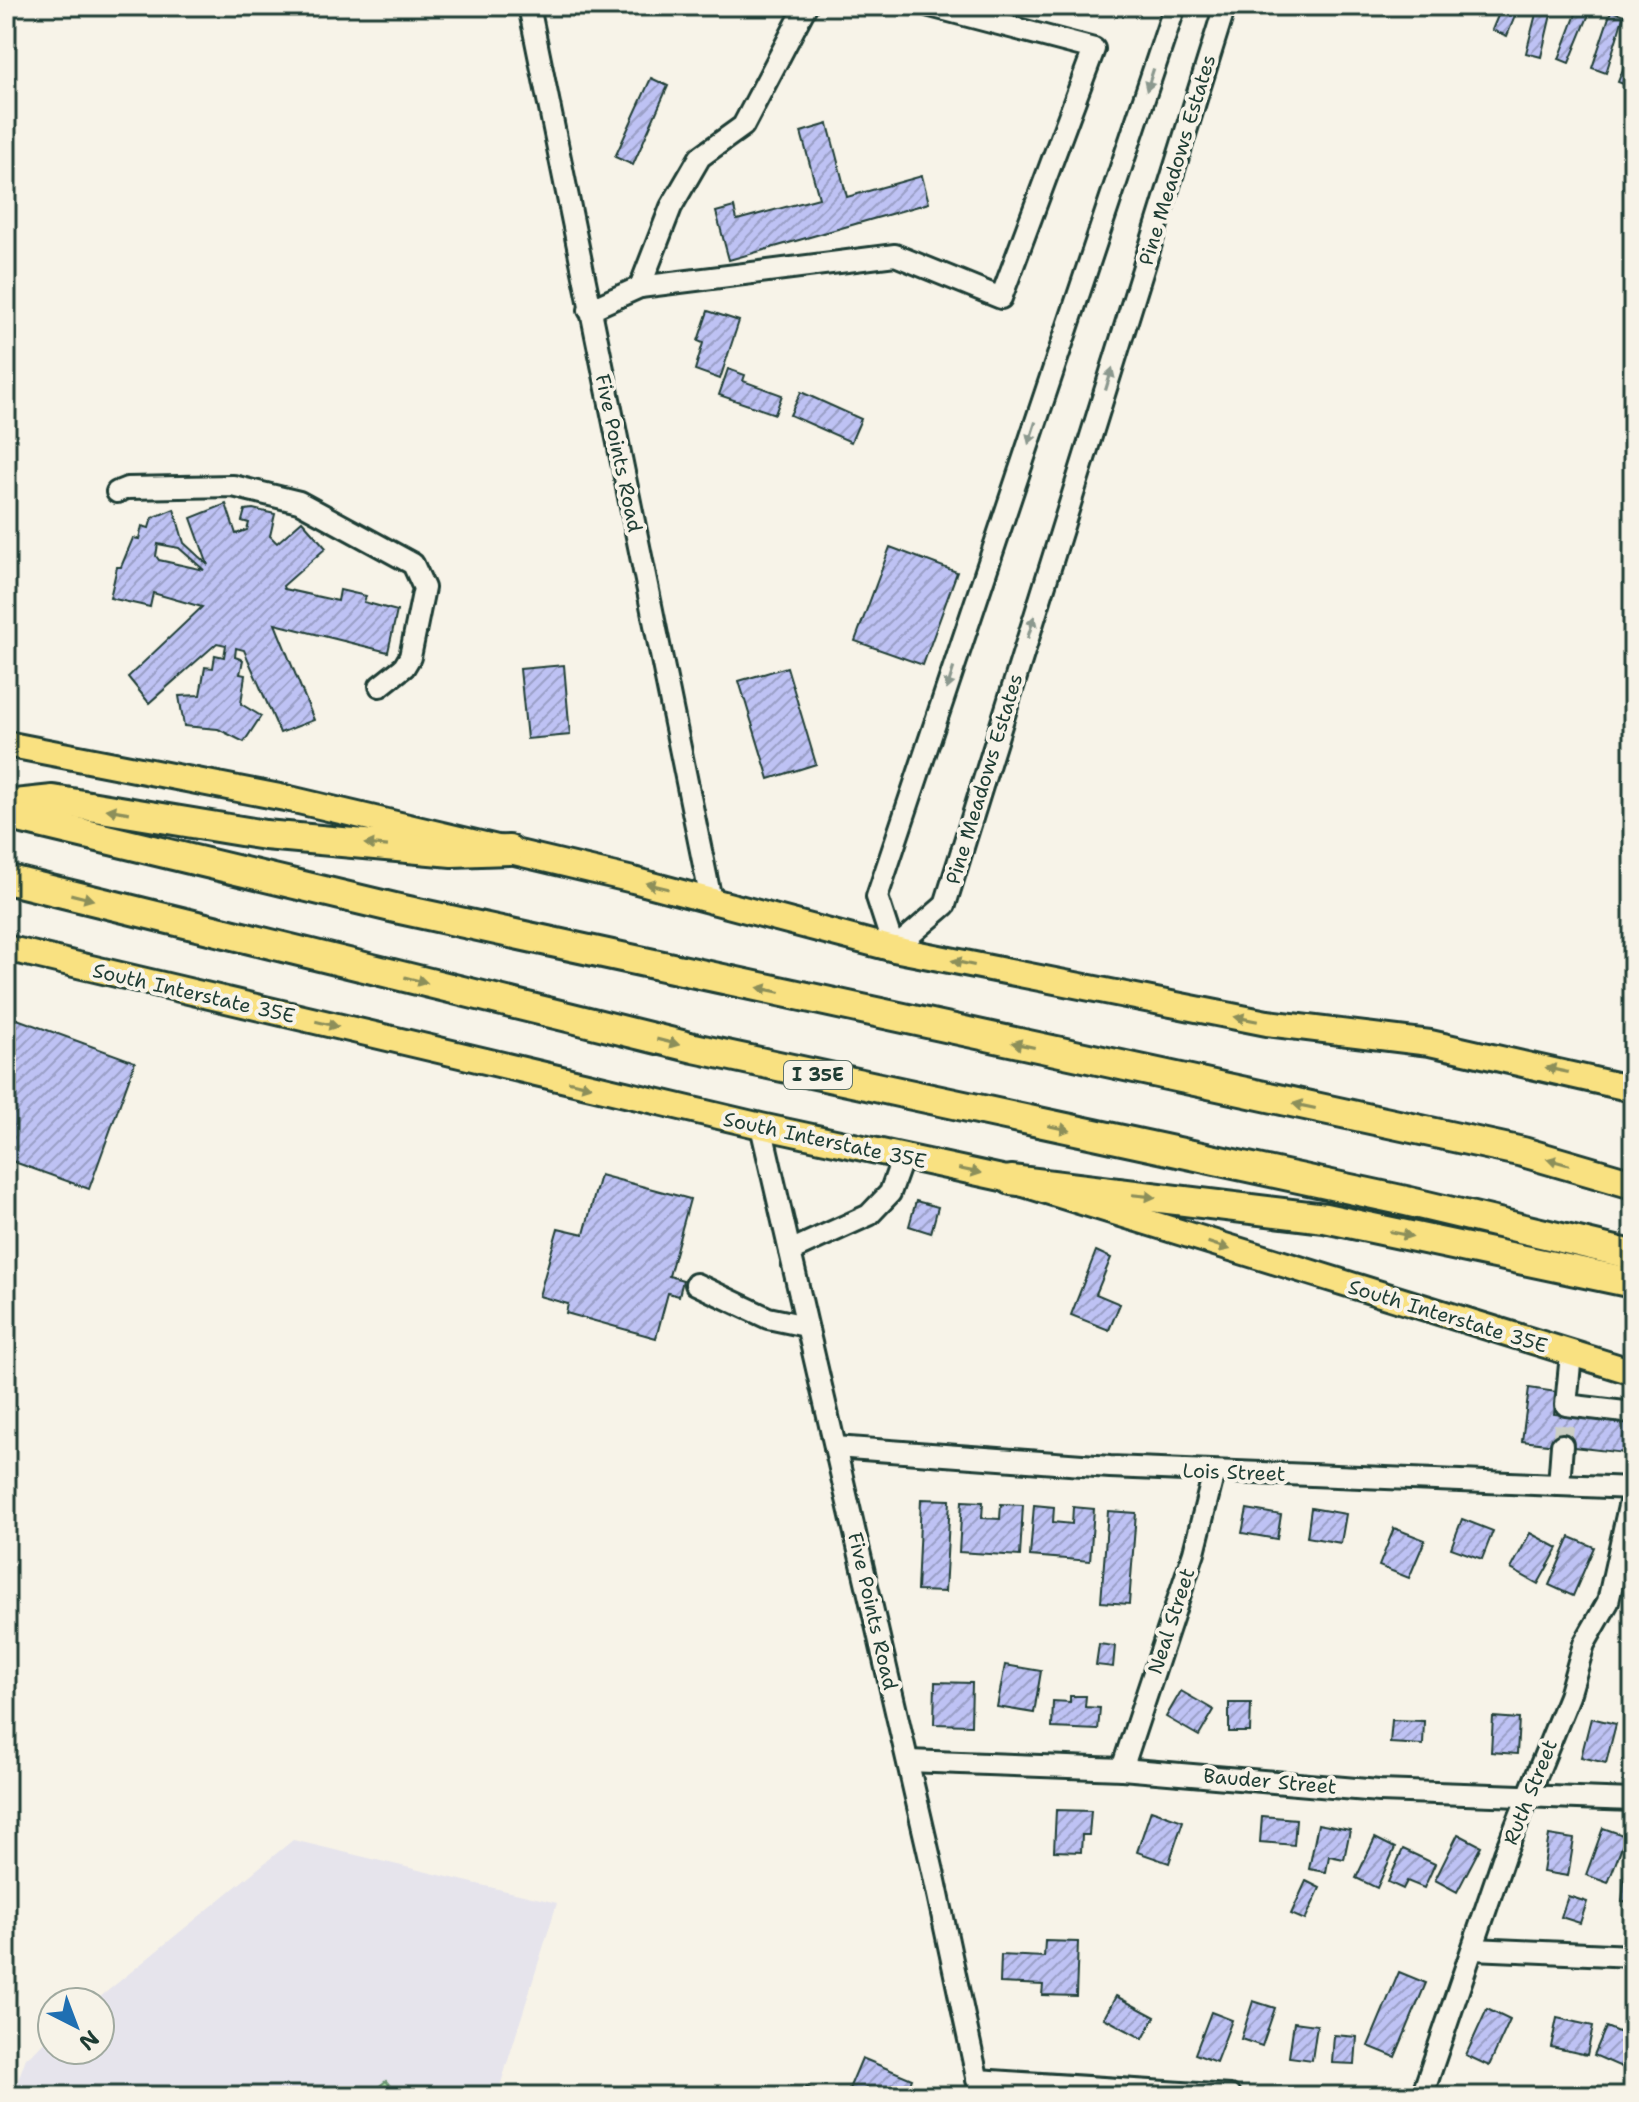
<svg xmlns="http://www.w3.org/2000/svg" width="1639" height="2102" viewBox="0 0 1639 2102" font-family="'Shantell Sans',sans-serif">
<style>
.built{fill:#e6e4ec}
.park{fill:url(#park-tufts);stroke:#6a9471;stroke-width:2}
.building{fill:url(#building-hatch);stroke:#1f3d34;stroke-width:2;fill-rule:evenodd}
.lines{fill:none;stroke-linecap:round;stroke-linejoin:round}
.minor-tunnel{stroke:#cccfc4;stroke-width:20;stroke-dasharray:20 10;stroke-linecap:butt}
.minor-casing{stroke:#1f3d34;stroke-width:26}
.major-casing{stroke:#1f3d34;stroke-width:30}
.highway-casing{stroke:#1f3d34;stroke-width:34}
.minor{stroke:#f7f3e8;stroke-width:20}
.major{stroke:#f9e181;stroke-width:24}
.highway{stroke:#f9e181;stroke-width:28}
.oneway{fill:#8b988e}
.oneway2{fill:#8c8f5a}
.labels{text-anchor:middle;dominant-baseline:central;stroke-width:8;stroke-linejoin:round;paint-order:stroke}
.shield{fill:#f7f3e8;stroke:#60746a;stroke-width:2}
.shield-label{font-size:18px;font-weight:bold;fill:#1f3d34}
.street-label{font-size:20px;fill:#1f3d34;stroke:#f7f3e8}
</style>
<defs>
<pattern id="park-tufts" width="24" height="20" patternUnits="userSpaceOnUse" patternTransform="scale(2)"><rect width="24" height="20" fill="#b4ebae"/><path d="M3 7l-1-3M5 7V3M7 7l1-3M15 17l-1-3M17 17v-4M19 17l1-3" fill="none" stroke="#9aca96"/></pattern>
<pattern id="building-hatch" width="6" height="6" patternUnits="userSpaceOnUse" patternTransform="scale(2)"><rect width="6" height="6" fill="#bec2f4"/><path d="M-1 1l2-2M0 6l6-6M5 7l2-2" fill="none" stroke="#9a9fc6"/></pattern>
</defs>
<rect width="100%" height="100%" fill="#f7f3e8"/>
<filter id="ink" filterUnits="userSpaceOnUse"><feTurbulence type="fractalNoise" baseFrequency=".0125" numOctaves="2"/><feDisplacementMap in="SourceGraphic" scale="16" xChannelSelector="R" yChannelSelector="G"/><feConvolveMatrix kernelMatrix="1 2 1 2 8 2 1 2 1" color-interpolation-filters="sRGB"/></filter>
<g filter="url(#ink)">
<path class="built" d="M293 1840 557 1903 497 2096H12L26 2058 52 2036V2050H100V2002H94Z"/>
<path class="park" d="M386 2081 399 2096H367Z"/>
<g class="building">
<path d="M1502 6H1519L1507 36 1492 30Z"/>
<path d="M1538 6H1553L1541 57 1526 53Z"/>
<path d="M1579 6 1592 7 1569 63 1559 59Z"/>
<path d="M1611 11 1624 15 1606 73 1592 68Z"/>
<path d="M1633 44V82L1631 87 1618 82Z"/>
<path d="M651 78 668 86 633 165 615 157Z"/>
<path d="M828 124 847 197 922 176 929 203 729 260 716 212 734 207 737 220 819 198 801 132Z"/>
<path d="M708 311 739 321 720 379 695 370 703 343 698 341Z"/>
<path d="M728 369 745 375 743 381 782 395 775 414 719 395Z"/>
<path d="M801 392 861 419 851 442 790 415Z"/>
<path d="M226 504 236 534 247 530 249 523 242 521 245 510 253 509 275 514 270 536 277 543 302 521 326 548 283 586 284 589 338 601 340 590 366 596 364 602 397 611 388 652 275 624 314 720 280 733 244 650 236 648 235 657 243 660 240 674 245 675 241 704 261 716 244 742 218 729 184 726 179 696 200 695 205 667 213 668 215 655 224 657 226 645 217 643 149 703 128 677 202 607 153 593 150 607 110 598 117 567H121L133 538 139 539 142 526 149 528 152 518 174 509 184 543 208 565 191 518ZM158 544 179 548 204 570 159 560 156 556Z"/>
<path d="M890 547 957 572 923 665 855 641Z"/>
<path d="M564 665 570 735 527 739 520 669Z"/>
<path d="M787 667 816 764 769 779 739 681Z"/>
<path d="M6 1015 135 1062 89 1189 6 1159Z"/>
<path d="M600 1175 690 1199 669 1276 683 1280 679 1296 668 1293 656 1338 566 1313 568 1304 539 1296 558 1228 584 1234Z"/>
<path d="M916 1201 938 1207 931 1233 909 1226Z"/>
<path d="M1096 1251 1111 1258 1096 1294 1120 1304 1109 1330 1071 1315Z"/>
<path d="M1529 1388 1557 1392 1554 1414 1633 1424V1454L1522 1441Z"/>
<path d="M921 1499 950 1500 945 1592 917 1591Z"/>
<path d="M962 1501 983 1502 982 1518 1000 1519 1001 1504 1023 1505 1020 1556 959 1552Z"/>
<path d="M1034 1505 1054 1507 1053 1522 1072 1524 1073 1507 1094 1509 1090 1561 1030 1556Z"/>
<path d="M1311 1508 1346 1514 1341 1543 1307 1537Z"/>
<path d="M1247 1509 1281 1515 1277 1539 1242 1533Z"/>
<path d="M1108 1511 1136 1513 1129 1604 1101 1602Z"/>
<path d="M1462 1519 1493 1531 1482 1559 1451 1548Z"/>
<path d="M1394 1528 1425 1540 1409 1578 1379 1566Z"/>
<path d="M1530 1533 1558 1548 1538 1584 1511 1569Z"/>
<path d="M1570 1537 1594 1547 1573 1596 1549 1585Z"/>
<path d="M1099 1644 1115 1646 1113 1667 1096 1665Z"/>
<path d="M1005 1665 1041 1671 1034 1713 997 1707Z"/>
<path d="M935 1682 972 1683 971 1725 934 1724Z"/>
<path d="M1181 1691 1214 1710 1199 1736 1166 1717Z"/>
<path d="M1070 1696H1086L1085 1707 1100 1708 1098 1730 1052 1728 1053 1701 1070 1702Z"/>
<path d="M1229 1703H1251L1250 1732H1229Z"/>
<path d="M1493 1717 1519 1719 1517 1754 1491 1752Z"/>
<path d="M1591 1718 1616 1724 1606 1763 1581 1757Z"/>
<path d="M1632 1718H1633V1768L1629 1767Z"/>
<path d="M1392 1720 1424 1721 1423 1745 1390 1743Z"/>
<path d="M1056 1810 1091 1811 1089 1835H1082L1081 1852 1054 1851Z"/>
<path d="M1151 1810 1183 1821 1169 1863 1137 1852Z"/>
<path d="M1262 1816 1296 1819 1294 1845 1260 1842Z"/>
<path d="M1318 1824 1350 1830 1344 1859 1329 1856 1326 1872 1309 1869Z"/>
<path d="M1603 1828 1626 1836 1608 1883 1586 1875Z"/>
<path d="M1458 1834 1481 1846 1457 1892 1435 1880Z"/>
<path d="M1549 1835 1574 1839 1568 1876 1543 1872Z"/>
<path d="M1375 1838 1395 1848 1377 1888 1356 1878Z"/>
<path d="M1403 1849 1435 1864 1424 1888 1407 1881 1403 1889 1388 1882Z"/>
<path d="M1626 1862 1633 1863V1903L1622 1902Z"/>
<path d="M1306 1881 1320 1888 1305 1920 1291 1914Z"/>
<path d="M1568 1896 1587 1902 1580 1923 1561 1917Z"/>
<path d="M1045 1941 1078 1942 1076 1996 1042 1995 1043 1985 1000 1983 1001 1955 1044 1957Z"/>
<path d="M1399 1972 1426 1983 1395 2057 1368 2046Z"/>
<path d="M1116 1996 1155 2017 1143 2039 1104 2018Z"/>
<path d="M1253 2001 1275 2008 1262 2046 1241 2039Z"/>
<path d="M1487 2009 1510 2020 1489 2066 1466 2055Z"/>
<path d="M1211 2012 1232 2020 1216 2062 1195 2054Z"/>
<path d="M1557 2018 1593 2026 1587 2055 1551 2047Z"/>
<path d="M1294 2022 1317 2025 1312 2060 1289 2057Z"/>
<path d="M1606 2027 1633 2038V2072L1594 2055Z"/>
<path d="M1334 2035 1357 2037 1355 2064 1332 2063Z"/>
<path d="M862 2058 912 2079 905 2096H887L866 2087 863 2096H846Z"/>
<path d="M806 2087 829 2096H802Z"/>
</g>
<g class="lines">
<path class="minor-tunnel" d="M1562 1445 1565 1416"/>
<g class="minor-casing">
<g id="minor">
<path d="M529 6 711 900"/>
<path d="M1175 6 877 897 894 949 945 905 1225 6"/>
<path d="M640 287 671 207 700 157 743 126 806 6"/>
<path d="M589 310 640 287 895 255 1001 298 1094 49 930 6"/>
<path d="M117 492 127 488 233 486 299 502 413 564 424 588 410 657 404 667 380 686"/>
<path d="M761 1126 934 1876 981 2096"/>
<path d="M790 1251 869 1215 890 1193 903 1157"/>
<path d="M696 1284 768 1318 806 1326"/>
<path d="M1571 1354 1566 1405 1633 1413"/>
<path d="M835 1447 1110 1467 1633 1488"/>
<path d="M1559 1485 1562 1445"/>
<path d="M908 1761 1122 1769 1379 1791 1633 1800"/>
<path d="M1122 1769 1194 1552 1214 1472"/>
<path d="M1473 1949 1633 1956"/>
<path d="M977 2080 1230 2096"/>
<path d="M1422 2096 1505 1853 1569 1696 1584 1644 1608 1602 1633 1488"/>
</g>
</g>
<g class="major-casing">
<g id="major">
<path d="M6 744 290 799 633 880 894 949 1267 1023 1430 1043 1633 1089"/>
<path d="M6 948 761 1126 1011 1180 1633 1372"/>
</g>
</g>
<g class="highway-casing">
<g id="highway">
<path d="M6 805 53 800 265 835 452 852 509 850"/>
<path d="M6 815 395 908 1523 1152 1633 1184"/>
<path d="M6 879 694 1048 1406 1201 1633 1255"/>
<path d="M1011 1180 1325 1218 1633 1283"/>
</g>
</g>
<use href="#minor" class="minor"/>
<use href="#major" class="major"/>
<use href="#highway" class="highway"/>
</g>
<defs><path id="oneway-solid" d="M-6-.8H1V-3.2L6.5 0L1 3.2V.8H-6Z" transform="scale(2)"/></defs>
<g class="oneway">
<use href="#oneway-solid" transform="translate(1150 80) rotate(108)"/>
<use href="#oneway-solid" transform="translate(1109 379) rotate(-73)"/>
<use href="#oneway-solid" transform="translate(1032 433) rotate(108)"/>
<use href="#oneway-solid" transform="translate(1031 627) rotate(-73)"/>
<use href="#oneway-solid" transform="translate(950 679) rotate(108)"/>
</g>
<g class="oneway2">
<use href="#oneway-solid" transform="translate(118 811) rotate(-171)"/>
<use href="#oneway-solid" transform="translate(376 845) rotate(-175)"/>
<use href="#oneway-solid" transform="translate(657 886) rotate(-166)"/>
<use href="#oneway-solid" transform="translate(82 897) rotate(14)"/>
<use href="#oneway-solid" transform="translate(963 963) rotate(-168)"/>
<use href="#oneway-solid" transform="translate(416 980) rotate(14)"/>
<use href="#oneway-solid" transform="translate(769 990) rotate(-168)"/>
<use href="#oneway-solid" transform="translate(1246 1019) rotate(-169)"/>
<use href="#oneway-solid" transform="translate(327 1024) rotate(13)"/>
<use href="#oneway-solid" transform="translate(668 1042) rotate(14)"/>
<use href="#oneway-solid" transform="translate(1023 1045) rotate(-168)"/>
<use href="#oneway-solid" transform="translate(1557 1070) rotate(-168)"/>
<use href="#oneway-solid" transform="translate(580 1084) rotate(13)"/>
<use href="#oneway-solid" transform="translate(1304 1106) rotate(-168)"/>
<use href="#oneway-solid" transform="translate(1059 1128) rotate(12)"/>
<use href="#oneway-solid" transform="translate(1558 1162) rotate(-164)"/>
<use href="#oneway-solid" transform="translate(970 1171) rotate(12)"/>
<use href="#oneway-solid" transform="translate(1144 1196) rotate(6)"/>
<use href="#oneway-solid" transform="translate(1401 1234) rotate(12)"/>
<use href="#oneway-solid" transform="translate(1219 1246) rotate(18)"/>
</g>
</g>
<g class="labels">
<rect class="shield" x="784" y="1061" width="68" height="28" rx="6"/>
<g class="shield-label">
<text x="818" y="1075">I 35E</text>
</g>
<g class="street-label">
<text transform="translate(1177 160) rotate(-73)">Pine Meadows Estates</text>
<text transform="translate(619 453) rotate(78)">Five Points Road</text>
<text transform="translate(984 779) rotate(-73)">Pine Meadows Estates</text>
<text transform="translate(194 993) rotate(13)">South Interstate 35E</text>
<text transform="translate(825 1140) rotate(12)">South Interstate 35E</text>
<text transform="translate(1448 1316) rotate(17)">South Interstate 35E</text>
<text transform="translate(1234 1472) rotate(2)">Lois Street</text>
<text transform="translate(873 1611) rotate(77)">Five Points Road</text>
<text transform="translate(1171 1621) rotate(-72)">Neal Street</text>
<text transform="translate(1270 1781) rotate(5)">Bauder Street</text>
<text transform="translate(1530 1792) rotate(-68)">Ruth Street</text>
</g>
</g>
<rect width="1639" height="2102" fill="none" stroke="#f7f3e8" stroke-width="32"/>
<rect x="16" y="16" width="1607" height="2070" fill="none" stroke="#1f3d34" stroke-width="3" filter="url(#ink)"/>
<g transform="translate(76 2026) rotate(138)"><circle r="38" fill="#f7f3e8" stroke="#a1aaa0" stroke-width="2"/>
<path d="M0-6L14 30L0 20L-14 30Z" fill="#1f6fb2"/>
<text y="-12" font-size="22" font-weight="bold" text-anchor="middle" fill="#1f3d34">N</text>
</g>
</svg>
